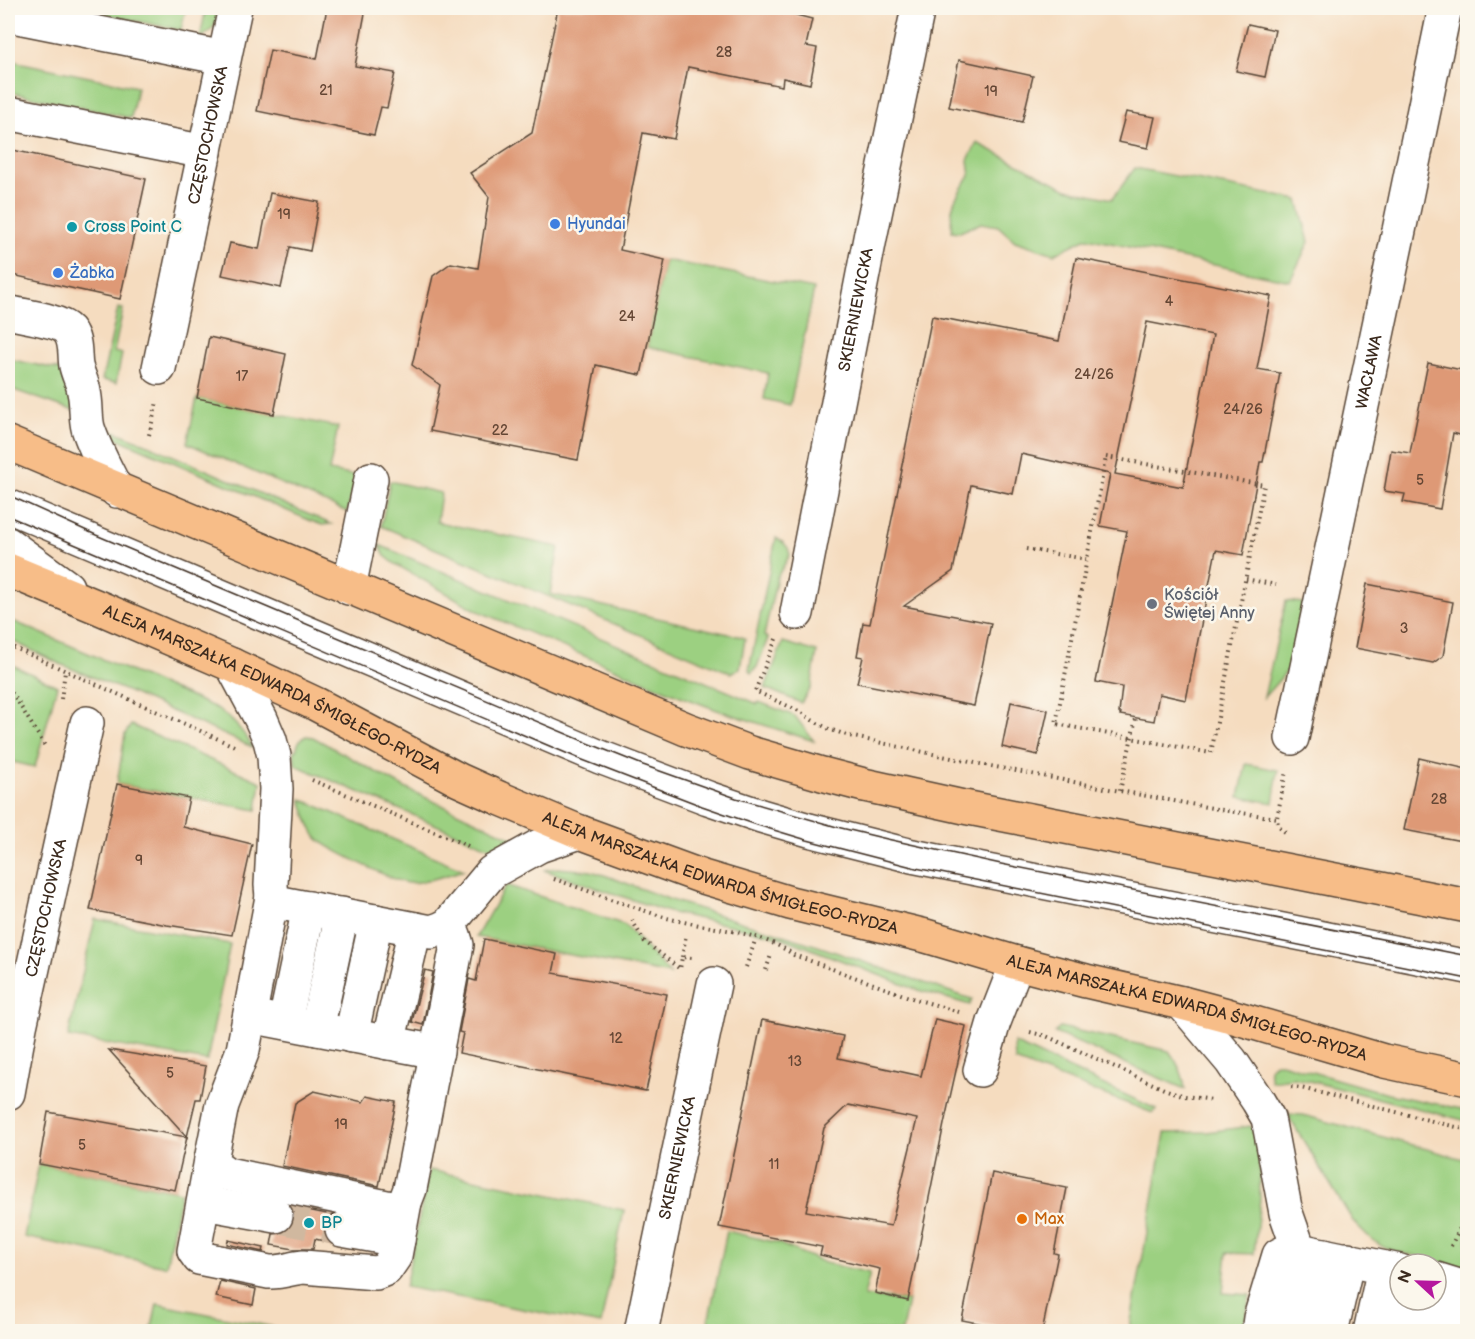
<svg xmlns="http://www.w3.org/2000/svg" width="1475" height="1339" viewBox="0 0 1475 1339" font-family="'Balsamiq Sans',sans-serif">
<style>
.green{fill:#9cd081;stroke:#6c7d50;stroke-width:1.5}
.building{fill:#de9976;fill-rule:evenodd}
.lines{fill:none;stroke-linecap:round;stroke-linejoin:round}
.minor-tunnel{stroke:#d0b89f;stroke-width:33;stroke-dasharray:33 16;stroke-linecap:butt}
.minor-casing{stroke:#574536;stroke-width:36}
.major-casing{stroke:#574536;stroke-width:36}
.path{stroke:#574536;stroke-width:4;stroke-dasharray:1.5 4.5;stroke-linecap:butt}
.minor{stroke:#fff;stroke-width:33}
.major{stroke:#f7bd88;stroke-width:33}
.tram{stroke:#3b2a1e;stroke-width:1.5}
.shop-dot{fill:#3f7fe0;stroke:#fbf7ec;stroke-width:2}
.culture-dot{fill:#0f9aa8;stroke:#fbf7ec;stroke-width:2}
.worship-dot{fill:#6b7280;stroke:#fbf7ec;stroke-width:2}
.food-dot{fill:#e8710a;stroke:#fbf7ec;stroke-width:2}
.labels{text-anchor:middle;dominant-baseline:central;stroke-width:5;stroke-linejoin:round;paint-order:stroke}
.number-label{font-size:14px;fill:#644634}
.street-label{font-size:16px;fill:#3b2a1e;stroke:#fbf7ec}
.shop-label{font-size:16px;fill:#366cbe;stroke:#fbf7ec;text-anchor:start}
.culture-label{font-size:16px;fill:#0d838f;stroke:#fbf7ec;text-anchor:start}
.worship-label{font-size:16px;fill:#5b616d;stroke:#fbf7ec;text-anchor:start}
.food-label{font-size:16px;fill:#c56008;stroke:#fbf7ec;text-anchor:start}
</style>
<rect width="100%" height="100%" fill="#fbf7ec"/>
<filter id="ink" filterUnits="userSpaceOnUse"><feTurbulence type="fractalNoise" baseFrequency=".0167" numOctaves="2"/><feDisplacementMap in="SourceGraphic" scale="12" xChannelSelector="R" yChannelSelector="G"/><feConvolveMatrix kernelMatrix="1 2 1 2 8 2 1 2 1" color-interpolation-filters="sRGB"/></filter>
<filter id="wash" filterUnits="userSpaceOnUse"><feTurbulence type="fractalNoise" baseFrequency=".008" numOctaves="4" result="noise"/><feDisplacementMap in="SourceGraphic" scale="24" xChannelSelector="R" yChannelSelector="G"/><feGaussianBlur stdDeviation="1.35" result="paint"/><feColorMatrix in="noise" values="0 0 0 0 0 0 0 0 0 0 0 0 0 0 0 0 0 1.4 0 .05"/><feComposite in="paint" operator="in"/></filter>
<g filter="url(#wash)">
<rect width="100%" height="100%" fill="#f5dcbf"/>
<g class="green">
<path d="M72 8H186L181 30Z"/>
<path d="M206 8H220C217 23 215 30 200 38Z"/>
<path d="M8 60 137 87 131 118 8 92Z"/>
<path d="M977 143 1067 189 1112 199 1135 168 1298 200 1309 242 1290 281 1087 238 1054 254 1015 241 998 226 981 223 960 232 952 231C949 205 955 197 970 176L968 160Z"/>
<path d="M665 260 814 289 790 405 764 399 768 373 647 347Z"/>
<path d="M118 308 123 309 114 352 122 354 116 383 102 380Z"/>
<path d="M8 359 66 371 75 411 8 388Z"/>
<path d="M197 398 338 427 329 471 357 476 347 512 187 443Z"/>
<path d="M100 428H106L139 441 331 524 322 525 309 520 114 437Z"/>
<path d="M390 481 441 493 437 522 559 547 550 594 742 637 745 639 740 668 731 673 381 526Z"/>
<path d="M776 538 784 543 788 548 790 555 777 577 764 636 768 638 757 667 751 673 749 670Z"/>
<path d="M379 545 758 704 759 702 795 716 814 741 717 710 670 692 478 611 395 564 385 556Z"/>
<path d="M1286 601 1303 603 1290 668 1264 697Z"/>
<path d="M8 619 214 707C234 720 241 729 254 748L129 692 60 664 8 639Z"/>
<path d="M783 642 817 652 811 688 801 703 765 688Z"/>
<path d="M8 663 57 686 35 767 8 761Z"/>
<path d="M131 725 261 782 257 810 117 784 125 734Z"/>
<path d="M306 736 313 737 405 788 515 839 495 850 295 765 294 750 296 751C298 743 299 739 306 736Z"/>
<path d="M1246 764 1278 770 1273 803 1239 797Z"/>
<path d="M301 799 464 870C446 875 427 883 409 883 397 883 325 847 317 838 309 828 305 812 301 799Z"/>
<path d="M558 868 591 871 607 876 671 900 818 946 965 997 972 999 970 1005 915 989 783 938 738 927 668 912 544 870Z"/>
<path d="M506 885 625 925 670 974 476 937Z"/>
<path d="M95 919 230 944 207 1061 68 1037Z"/>
<path d="M1060 1027 1169 1051C1178 1063 1184 1074 1185 1089L1055 1033Z"/>
<path d="M1014 1043 1156 1109 1153 1113 1015 1061Z"/>
<path d="M1276 1063H1281L1388 1094 1467 1110V1121L1310 1081 1293 1078 1271 1081C1269 1073 1268 1067 1276 1063Z"/>
<path d="M1287 1114 1303 1115 1467 1160V1268L1398 1252 1383 1247 1371 1239 1353 1221Z"/>
<path d="M1251 1126 1259 1148 1260 1199 1254 1254 1227 1253 1223 1293 1250 1295 1243 1331 1129 1332 1165 1133 1207 1132Z"/>
<path d="M39 1164 181 1192 166 1266 24 1237Z"/>
<path d="M429 1170 624 1210 601 1324 405 1287Z"/>
<path d="M727 1231 778 1243 825 1263 870 1273 864 1296 908 1301 902 1331 706 1332Z"/>
<path d="M157 1304 293 1331H151Z"/>
</g>
<g id="blocks">
<g class="building">
<path d="M327 8H366L355 66 395 73 387 108 381 107 374 135 257 111 270 50 317 59Z"/>
<path d="M558 8H781L797 11 796 15 812 19 806 46 817 48 810 84 783 78 782 86 688 67 674 139 643 133 620 250 665 260 641 375 596 365 578 460 430 431 440 385 412 365 433 276 451 263 478 268 489 197 470 173 532 133Z"/>
<path d="M1248 24 1275 30 1265 77 1236 71Z"/>
<path d="M959 60 1033 76 1022 122 949 107Z"/>
<path d="M1126 112 1155 117 1148 148 1118 142Z"/>
<path d="M8 149 146 179 120 299 8 274Z"/>
<path d="M270 193 319 202 310 251 290 247 281 288 222 275 230 243 259 249Z"/>
<path d="M1076 258 1271 296 1257 369 1280 373 1263 462H1260L1243 555 1216 550 1186 700 1159 694 1154 721 1120 715 1121 713H1119L1122 687 1096 682 1127 531 1100 526 1110 474 1021 454 1013 494 971 485 953 571 904 606 991 623 974 706 857 683 863 657 857 656 863 623 870 624 902 470H901L932 316 1059 341ZM1147 322 1213 335 1183 487 1115 474Z"/>
<path d="M209 337 286 354 274 414 197 398Z"/>
<path d="M1428 363 1467 371V437L1453 433 1440 509 1403 502 1405 494 1384 491 1391 450 1410 453Z"/>
<path d="M1367 584 1423 595V596L1453 602 1443 656 1433 663 1355 648Z"/>
<path d="M1011 702 1048 710 1038 755 1002 747Z"/>
<path d="M1419 758 1467 769V842L1404 830Z"/>
<path d="M117 784 189 798 183 827 252 844 232 935 167 925 90 910Z"/>
<path d="M484 939 557 954 553 973 667 994 646 1091 459 1053 463 1033 459 1032 469 979 476 981Z"/>
<path d="M425 970 433 972 423 1025 412 1022Z"/>
<path d="M935 1019 966 1026 944 1124 908 1301 875 1293 880 1269 820 1255 822 1247 719 1227 762 1020 843 1036 838 1058 921 1076ZM848 1105 917 1119 891 1226 806 1211 824 1128Z"/>
<path d="M109 1050 206 1066 200 1099H196L187 1137Z"/>
<path d="M314 1091 363 1102 367 1096 396 1102 379 1186 282 1166 295 1103Z"/>
<path d="M48 1112 187 1137 175 1190 39 1164Z"/>
<path d="M992 1173 1067 1188 1054 1253 1058 1254 1042 1332H1025L962 1320Z"/>
<path d="M292 1207 332 1215 327 1218 324 1227V1236L328 1242 315 1239 313 1249H294L271 1245 273 1234 283 1233 291 1228 294 1219V1210Z"/>
<path d="M228 1240 264 1248 263 1252 227 1244Z"/>
<path d="M220 1281 256 1289 253 1305 216 1297Z"/>
</g>
</g>
</g>
<g filter="url(#ink)">
<use href="#blocks" fill-opacity="0" stroke="#574536" stroke-width="1.5"/>
<g class="lines">
<path class="minor-tunnel" d="M276 1216 342 1230"/>
<g class="minor-casing">
<g id="minor">
<path d="M8 15 224 58"/>
<path d="M8 113 205 152"/>
<path d="M8 312C22 316 59 320 68 330 77 341 74 354 76 366 78 375 83 383 84 392 87 404 85 416 88 428 95 450 107 471 117 491"/>
<path id="s1" d="M159 368 235 8"/>
<path d="M8 506 600 757 708 798 761 816 809 830 912 856 1468 967"/>
<path d="M8 544 67 587"/>
<path d="M349 588 371 479"/>
<path id="s2" d="M797 613 871 233 918 8"/>
<path d="M232 665 261 719 270 740 274 756 276 789 271 885 272 897 281 903 431 932 440 929 448 925 492 872 539 846 580 832"/>
<path id="s3" d="M1292 738 1405 202 1445 8"/>
<path d="M272 897 243 1050 222 1105 211 1160 217 1167 227 1174 396 1209 405 1202 410 1189 457 945 454 935 448 925"/>
<path d="M1182 1003 1231 1061 1258 1101 1268 1118 1286 1213 1299 1250 1400 1271"/>
<path d="M250 1016 437 1052"/>
<path d="M285 1022 309 908"/>
<path d="M317 1029 342 914"/>
<path d="M351 1036 376 921"/>
<path d="M388 1043 415 929"/>
<path d="M980 1070 994 1022 1017 963"/>
<path id="s4" d="M8 1093 20 1027 87 723"/>
<path d="M211 1160 194 1251 199 1258 269 1272C281 1273 291 1268 303 1267L376 1273 386 1269 395 1256 405 1202"/>
<path d="M204 1203 276 1216"/>
<path d="M342 1230 398 1240"/>
<path d="M1436 1279 1462 1287 1466 1300 1459 1332"/>
<path id="s5" d="M641 1332 714 984"/>
<path d="M1258 1332 1260 1318 1279 1255 1287 1251 1299 1250 1284 1332"/>
<path d="M1308 1332 1324 1255"/>
<path d="M1331 1332 1348 1259"/>
<path d="M1370 1332 1384 1268"/>
<path d="M1401 1332 1408 1300"/>
<path d="M1433 1332 1444 1282"/>
</g>
</g>
<g class="major-casing">
<g id="major">
<path d="M8 443 686 729 750 753 822 774 864 785 964 807 1468 906"/>
<path id="s6" d="M8 570 100 608 232 665 316 704 459 780 499 798 580 832 703 877 790 903 926 936 1017 963 1086 981 1182 1003 1227 1015 1384 1061 1468 1079"/>
</g>
</g>
<g class="path">
<path d="M149 435 157 402"/>
<path d="M1106 457 1264 485 1211 753 1056 724Z"/>
<path d="M1026 549 1086 559"/>
<path d="M1246 579 1276 585"/>
<path d="M776 639 755 691 799 711 812 720 829 729 849 736 975 763 1120 791 1228 811 1277 818"/>
<path d="M8 645 234 746"/>
<path d="M8 688 16 699 45 746"/>
<path d="M61 699 65 672"/>
<path d="M312 780 468 846"/>
<path d="M1120 791 1136 718"/>
<path d="M1285 832 1278 825 1277 818 1286 771"/>
<path d="M554 879C591 892 629 906 667 918 708 929 759 930 794 955L912 998 959 1012"/>
<path d="M632 920 644 941 680 969 682 957 692 958"/>
<path d="M682 957 686 935"/>
<path d="M746 967 756 938"/>
<path d="M766 970 771 955"/>
<path d="M1030 1032 1046 1036 1164 1089 1185 1096 1213 1100"/>
<path d="M1291 1087 1301 1088 1468 1130"/>
<path d="M1451 1246 1468 1212"/>
</g>
<use href="#minor" class="minor"/>
<use href="#major" class="major"/>
<g class="tram">
<path d="M8 495 96 535 588 743 643 765 736 798 837 827 887 839 1001 864 1468 956"/>
<path d="M8 516 580 759 702 806 757 825 807 840 916 868 1468 979"/>
</g>
</g>
</g>
<g class="shop-dot">
<circle cx="555" cy="224" r="6"/>
<circle cx="58" cy="273" r="6"/>
</g>
<g class="culture-dot">
<circle cx="72" cy="227" r="6"/>
<circle cx="309" cy="1223" r="6"/>
</g>
<circle class="worship-dot" cx="1152" cy="604" r="6"/>
<circle class="food-dot" cx="1022" cy="1219" r="6"/>
<g class="labels">
<g class="number-label">
<text x="724" y="52">28</text>
<text x="326" y="90">21</text>
<text x="991" y="91">19</text>
<text x="284" y="214">19</text>
<text x="1169" y="301">4</text>
<text x="627" y="316">24</text>
<text x="1094" y="374">24/26</text>
<text x="242" y="376">17</text>
<text x="1243" y="409">24/26</text>
<text x="500" y="430">22</text>
<text x="1420" y="480">5</text>
<text x="1404" y="628">3</text>
<text x="1439" y="799">28</text>
<text x="139" y="860">9</text>
<text x="616" y="1038">12</text>
<text x="795" y="1061">13</text>
<text x="170" y="1073">5</text>
<text x="341" y="1124">19</text>
<text x="82" y="1145">5</text>
<text x="774" y="1164">11</text>
</g>
<g class="street-label">
<text stroke="none"><textPath href="#s1" startOffset="238">CZĘSTOCHOWSKA</textPath></text>
<text stroke="none"><textPath href="#s2" startOffset="309">SKIERNIEWICKA</textPath></text>
<text stroke="none"><textPath href="#s3" startOffset="374">WACŁAWA</textPath></text>
<text stroke="none"><textPath href="#s6" startOffset="290">ALEJA MARSZAŁKA EDWARDA ŚMIGŁEGO-RYDZA</textPath></text>
<text stroke="none"><textPath href="#s6" startOffset="776">ALEJA MARSZAŁKA EDWARDA ŚMIGŁEGO-RYDZA</textPath></text>
<text stroke="none"><textPath href="#s4" startOffset="189">CZĘSTOCHOWSKA</textPath></text>
<text stroke="none"><textPath href="#s6" startOffset="1262">ALEJA MARSZAŁKA EDWARDA ŚMIGŁEGO-RYDZA</textPath></text>
<text stroke="none"><textPath href="#s5" startOffset="178">SKIERNIEWICKA</textPath></text>
</g>
<g class="shop-label">
<text x="567" y="224">Hyundai</text>
<text x="70" y="273">Żabka</text>
</g>
<g class="culture-label">
<text x="84" y="227">Cross Point C</text>
<text x="321" y="1223">BP</text>
</g>
<g class="worship-label">
<text x="1164" y="595">Kościół<tspan x="1164" dy="18">Świętej Anny</tspan></text>
</g>
<g class="food-label">
<text x="1034" y="1219">Max</text>
</g>
</g>
<rect width="1475" height="1339" fill="none" stroke="#fbf7ec" stroke-width="30"/>
<g transform="translate(1418 1282) rotate(292)"><circle r="28" fill="#fbf7ec" stroke="#aea59a" stroke-width="1.5"/>
<path d="M0-4.5L10 22L0 15L-10 22Z" fill="#b5179e"/>
<text y="-9" font-size="16" font-weight="bold" text-anchor="middle" fill="#3b2a1e">N</text>
</g>
</svg>
